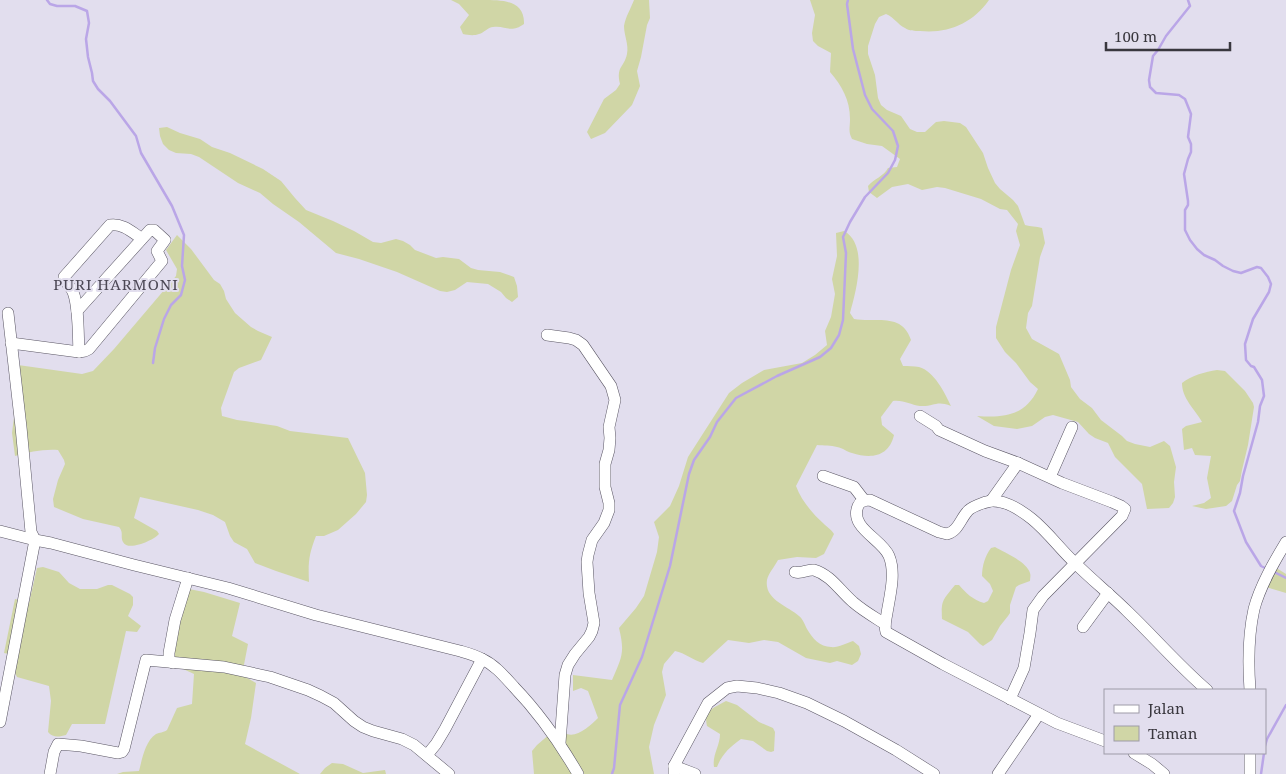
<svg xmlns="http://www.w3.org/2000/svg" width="1286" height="774" viewBox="0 0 1286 774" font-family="'Noto Serif',serif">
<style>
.green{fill:#d0d6a6}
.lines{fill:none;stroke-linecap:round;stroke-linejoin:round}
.stream{stroke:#baa6e7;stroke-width:2.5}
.minor-casing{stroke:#5a5664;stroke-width:12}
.minor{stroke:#fff;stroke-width:11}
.labels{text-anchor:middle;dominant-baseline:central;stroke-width:4;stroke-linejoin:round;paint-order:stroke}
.neighbourhood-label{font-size:15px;letter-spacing:1px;fill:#4c4855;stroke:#e2deee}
</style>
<rect width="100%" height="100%" fill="#e2deee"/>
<g class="green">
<path d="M451 0C461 0 472 0 483 0 502 0 525 0 524 24 510 34 506 25 493 27 488 27 484 33 479 34 474 36 468 35 463 34L460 27 469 15 459 4Z"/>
<path d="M634 0H649L650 18 647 25 641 57 637 71 640 86 632 105 605 133 591 139 587 132 604 99 616 90 620 84C616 66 624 68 627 54 629 45 624 35 624 26 625 18 631 8 634 0Z"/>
<path d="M810 0H989C973 23 948 34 920 31 915 31 909 31 905 28 897 24 895 18 886 14L879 17 875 24 868 46V54L875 75 878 98 881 105 887 110 901 116 910 129 917 132H925L936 122 944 121 960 123 966 127 983 153 988 168 995 183 1000 189 1013 200 1018 206 1025 225C1031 227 1036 226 1042 228L1045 243 1040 257 1032 306 1028 313 1026 328 1032 339 1059 354 1070 380 1071 387 1080 399 1092 408 1101 420 1122 436 1127 441 1135 444 1150 447 1164 441 1170 446 1176 467 1174 482 1175 497 1173 503 1169 508 1147 509 1142 484 1115 457 1108 443 1095 438 1089 434 1078 422 1053 415 1045 417 1032 426 1017 429 994 426 977 416C1004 418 1025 416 1038 389L1030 382 1016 363 1005 352 996 338V327L1011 270 1020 245 1016 231 1018 224 1007 210 1000 209 981 199 945 188 937 187 922 190 908 184 892 187 877 198 869 192 868 186C874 179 884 176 888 168L897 167 900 159 882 146 867 144 852 139C848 131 850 128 850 119 850 100 842 86 830 72L831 53 818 46 813 41 812 33 815 15Z"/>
<path d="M167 127 180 133 200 139 212 147 230 153 263 169 281 181 295 198 306 210 333 221 354 231 373 242 381 243 396 239 403 241 410 245 415 250 436 258 443 257 459 259 471 268 478 270 500 272 514 277 517 286 518 297 512 302 506 298 501 292 488 284 467 282 455 290 447 292 440 291 397 272 359 259 336 253 299 222 273 204 260 193 238 183 199 157 191 154 176 153 169 150 163 144 160 136 159 128Z"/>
<path d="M844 231C869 245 856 291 850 313L854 319C875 323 902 312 911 340L900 359 903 366C908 366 914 366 919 367 934 371 945 393 951 406 936 400 934 407 920 406 910 405 905 400 893 401L881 417 882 425 894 435C889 457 871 459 852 453 847 452 843 448 837 447 831 445 824 446 817 445L796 486C801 500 812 513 823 523 827 527 831 529 834 534L824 554 816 558 797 557 778 560C775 566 768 574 767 580 764 600 788 606 799 616 803 619 805 625 807 629 812 638 820 647 831 647 837 648 847 643 853 641L859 646 861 654 858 661 852 665 837 661 830 663 806 658 778 642 764 640 749 643 728 640 703 663C693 660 685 653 675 651L664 664 662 672 666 695 654 725 649 747 654 774H534L532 751 537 745 558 727C561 730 563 733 567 734 577 738 591 725 598 718L588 691 581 688 573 691V675L612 680C622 657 625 653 619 628L636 608 644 596 657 552 659 537 654 522 670 506 679 486 688 457 729 393 742 383 764 370 802 363 815 355 827 345 825 331 831 317 835 294 832 279 837 256 836 233Z"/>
<path d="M177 235 191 249 214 280 220 284 224 291 226 299 235 313 251 327 258 331 272 337 261 360 239 368 234 372 221 408 222 416 237 420 245 421 277 426 290 431 348 438 365 473 367 495 366 502 356 514 338 530 324 536H316C309 554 308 562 309 582L276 571 255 563 247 549 234 542 230 536 225 522 213 515 198 510 140 497 134 518 157 531 159 534C154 540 128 552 123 542 120 536 124 533 119 527L83 519 54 507 53 499 58 480 65 464 64 460 58 450C43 449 29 452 15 456L12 433 14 417 11 376 18 365 82 374 93 371 114 349 176 276 177 269 166 250Z"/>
<path d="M1217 370 1225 371 1245 391 1253 403 1254 407 1248 445 1242 470 1240 481 1237 485 1232 501 1226 506 1206 509 1192 506 1204 503 1211 498 1207 478 1211 456 1195 455 1192 448 1184 450 1182 429 1186 426 1202 422C1195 409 1182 399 1182 383 1192 375 1205 372 1217 370Z"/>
<path d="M995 547C1004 552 1027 562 1030 573 1031 576 1030 578 1030 581L1019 585 1016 587 1010 605V613L1008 616 1000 626 992 640 983 646 980 644 968 632 942 619C941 600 943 600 955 585H959C966 593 973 600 984 603L988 601 993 591 990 584 982 576C982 566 985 556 991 548Z"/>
<path d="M1270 564 1286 574V593L1259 585Z"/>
<path d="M43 567 59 572 69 583 80 589H97L108 585H112L130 594 133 597V605L128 616 141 626 137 632 126 631 105 724H72L66 735C59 737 53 738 48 732L51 701 49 686 17 677 15 673 17 656 4 653 15 599 29 603 37 568Z"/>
<path d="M189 589 204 592 240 603 232 636 248 644 242 675 256 683 251 718 245 744 300 774H117L123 772 139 771C142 760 145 741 156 734 160 732 163 733 167 730L177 708 192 704 194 674 179 667 173 656 177 630Z"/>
<path d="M726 701 737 705 759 722 773 728 775 732 774 751 771 752 767 751 753 741 741 739C730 747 722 754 717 767H714C712 755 720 746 720 734L707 726C703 710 714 708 726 701Z"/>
<path d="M332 763 343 764 363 773 385 770 386 774H320L325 768Z"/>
</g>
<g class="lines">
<g class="stream">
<path d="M47 0 50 4 57 6H75L87 11 89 23 86 39 88 57 92 73 93 81 98 89 110 101 136 136 141 153 172 206 184 235 182 266 185 280 181 295 171 305 164 319 155 348 153 363"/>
<path d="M1188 0 1190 6 1166 36 1158 50 1153 56 1149 80 1150 87 1156 93 1179 95 1185 99 1191 114 1188 137 1191 144V152L1188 159 1184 174 1188 201V205L1185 210V230L1190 240 1197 249 1204 255 1215 260 1223 266 1233 271 1241 273 1257 267 1261 268 1268 277 1271 284 1269 292 1253 319 1245 344 1246 360 1251 366 1254 367 1262 380 1264 396 1260 406 1258 422 1243 476 1240 493 1234 511 1246 542 1261 566 1267 569"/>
<path d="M1274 572 1286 578"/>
<path d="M1265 746 1267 739 1286 705"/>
<path d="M612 774 614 768 620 705 642 657 670 566 689 474 694 460 710 437 717 422 736 398 777 376 820 357 831 348 839 335 843 320 846 253 843 237 850 222 865 197 888 173 895 160 898 146 893 131 872 109 865 95 853 49 847 4 848 0"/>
<path d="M1261 774 1264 753"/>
</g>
<g class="minor-casing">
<g id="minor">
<path d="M547 335 569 338 576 340 583 345 611 386 615 400 609 427 610 438 609 450 605 464V487L609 503V510L604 523 592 540 588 555 587 562 589 593 594 623 592 631 589 637 575 654 568 665 565 675 560 743"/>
<path d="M11 343 79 352 85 351 89 349 162 261 157 251 165 240 154 230H150L77 311"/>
<path d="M79 352C78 335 79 307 73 292 71 287 67 284 64 279V277L110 225C122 223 132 232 141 238"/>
<path d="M920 416 936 426 939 430 985 451 1018 463 1062 483 1112 502 1121 506 1125 509 1122 516 1043 596 1033 610 1030 633 1024 668 1010 699"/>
<path d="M823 476 854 487 864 500"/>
<path d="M1050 477 1072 427"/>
<path d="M991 501 1018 463"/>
<path d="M0 531 35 540 51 543 134 565 228 588 316 615 460 651C467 653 475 655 482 659 495 665 504 676 514 687 539 713 560 743 578 774"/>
<path d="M795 572C802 574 807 569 814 570 831 575 840 591 853 602 862 610 874 617 885 624"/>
<path d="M1083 627 1108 593"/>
<path d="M173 663 169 660V653L175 620 188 578"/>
<path d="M1250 690C1248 663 1248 636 1254 609 1260 586 1274 562 1286 542"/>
<path d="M0 722 35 540 31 532 21 427 8 313"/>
<path d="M1105 741 1057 723 943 664 886 632C884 625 886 620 887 613 890 595 896 573 889 556 882 539 849 528 858 506 860 501 865 500 870 500L939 532 947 534C958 531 960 520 967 512 970 507 985 502 991 501 1005 500 1022 511 1032 519 1048 532 1060 549 1075 563 1092 580 1111 595 1128 612 1155 638 1179 666 1207 690"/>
<path d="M1134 753 1152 764 1164 774"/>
<path d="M427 755 436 744 445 729 482 659"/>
<path d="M674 766 695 774"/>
<path d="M50 774 54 752 58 744 81 746 118 753 122 752 124 749 146 660 224 667 270 677 308 690 321 696 334 703 354 721 363 727 373 731 402 739 414 745 449 774"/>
<path d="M674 774V766L708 703 727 688 737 686 757 688 779 693 807 703 844 721 896 750 934 774"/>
<path d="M998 774 1039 714"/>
<path d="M1250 774V753"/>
</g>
</g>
<use href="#minor" class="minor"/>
</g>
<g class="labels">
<g class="neighbourhood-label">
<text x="116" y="284">PURI HARMONI</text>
</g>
</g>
<rect x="1104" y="689" width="162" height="65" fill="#e2deee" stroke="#9e9ba8"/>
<rect x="1114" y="705" width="25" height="8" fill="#ffffff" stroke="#9e9ba8"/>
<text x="1148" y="714" font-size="15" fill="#39373e">Jalan</text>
<rect x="1114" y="726" width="25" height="15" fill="#d0d6a6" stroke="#9e9ba8"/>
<text x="1148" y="739" font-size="15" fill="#39373e">Taman</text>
<path d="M1106 42v8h124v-8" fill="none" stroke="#39373e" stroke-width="2.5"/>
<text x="1114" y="42" font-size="15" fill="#39373e" stroke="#e2deee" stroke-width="4" paint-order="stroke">100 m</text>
</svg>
